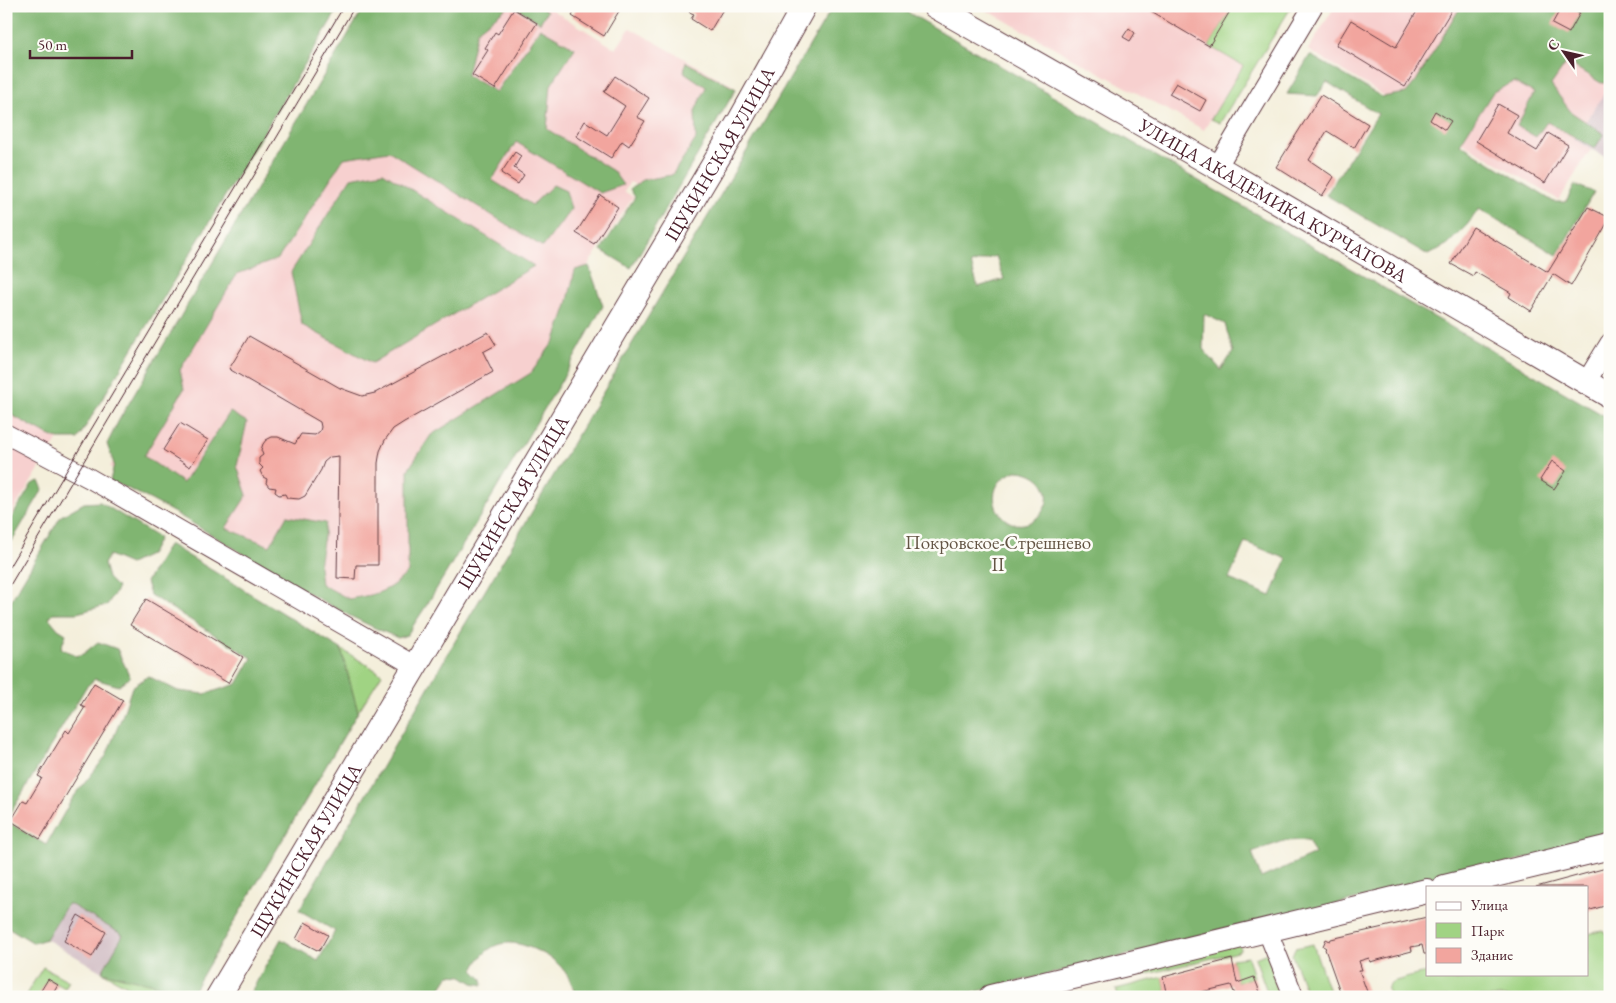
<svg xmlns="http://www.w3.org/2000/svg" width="1616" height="1003" viewBox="0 0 1616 1003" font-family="'EB Garamond',serif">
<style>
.built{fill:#f7d0cf}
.industrial{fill:#d2bec5}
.green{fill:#a0d383;stroke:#757957}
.forest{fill:#80b571;stroke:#656a4e;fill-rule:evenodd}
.building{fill:#f2a59e}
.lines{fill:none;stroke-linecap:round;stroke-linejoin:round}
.minor-casing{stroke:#643e45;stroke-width:21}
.major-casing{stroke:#643e45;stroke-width:26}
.minor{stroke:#fff;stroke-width:19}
.major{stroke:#fff;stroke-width:24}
.tram{stroke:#4a1f2b;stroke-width:1}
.labels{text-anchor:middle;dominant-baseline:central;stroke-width:5;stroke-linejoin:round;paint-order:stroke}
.street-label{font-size:19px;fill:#4a1f2b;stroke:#fdfcf7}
.park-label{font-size:19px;fill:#645545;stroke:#fdfcf7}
</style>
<rect width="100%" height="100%" fill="#fdfcf7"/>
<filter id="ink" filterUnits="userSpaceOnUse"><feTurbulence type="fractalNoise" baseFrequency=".02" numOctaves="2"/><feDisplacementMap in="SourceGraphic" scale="10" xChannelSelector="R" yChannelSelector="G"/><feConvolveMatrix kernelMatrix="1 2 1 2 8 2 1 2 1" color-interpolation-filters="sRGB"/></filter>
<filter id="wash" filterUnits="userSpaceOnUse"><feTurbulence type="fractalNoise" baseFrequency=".0096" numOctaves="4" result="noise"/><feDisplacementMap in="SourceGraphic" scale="20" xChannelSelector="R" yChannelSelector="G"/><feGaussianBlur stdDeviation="1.12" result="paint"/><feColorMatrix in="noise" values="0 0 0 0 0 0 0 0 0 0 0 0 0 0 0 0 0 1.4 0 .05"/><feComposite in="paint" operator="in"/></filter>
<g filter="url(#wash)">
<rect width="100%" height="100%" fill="#f4efdb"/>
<g class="built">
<path d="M393 6H546L616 49 630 28 735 87 667 202 630 182 624 191 633 197 588 265 602 306 402 638 110 467Z"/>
<path d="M979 6H1233L1243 66 1204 130Z"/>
<path d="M1335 6H1610V85L1575 139 1591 149 1559 200 1308 50Z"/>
<path d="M6 412 44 433 58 439 6 522Z"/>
</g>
<g class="industrial">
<path d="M1610 85V160L1574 139Z"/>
<path d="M68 903 124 935 102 972 46 939Z"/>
</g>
<g class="green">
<path d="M1233 6H1292L1220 123 1211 119 1243 66 1209 46Z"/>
<path d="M341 649 382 674 358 712Z"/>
<path d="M1602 931 1608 934 1610 939V997H1390C1387 990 1386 987 1392 982L1427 972V974H1453L1455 981 1466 977V974H1587V934Z"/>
<path d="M1239 944 1241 949 1237 952 1115 982 1112 974Z"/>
<path d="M1313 944 1331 997H1308L1292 955 1295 948Z"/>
<path d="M1267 953 1284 997H1269L1255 958Z"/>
<path d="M1248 957 1254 977 1237 983 1232 959Z"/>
<path d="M43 967 69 981 65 988 48 979 38 997 25 996Z"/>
<path d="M102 972 192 993 190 997H146Z"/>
<path d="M1163 977 1167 997H1118L1116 989Z"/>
</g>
<g class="forest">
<path d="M6 6H340L78 439H58L44 433 6 412Z"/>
<path d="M365 6H509L477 31 467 75 496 92 540 28 575 48 551 85 547 129 613 171 623 185 600 193 516 142 492 180 532 205 553 185 566 191 571 209 543 247 389 151 344 158 278 259 237 274 180 370 184 389 144 456 183 483 230 412 247 422 237 466 247 495 226 528 270 546 287 516 326 523 319 566 321 584 349 599C377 594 387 593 408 572V470L431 435 531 373 555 340 567 305 575 270 589 266 603 306 563 378 428 603 407 635 398 638C334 612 276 573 217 538 182 517 148 496 110 481L114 464 107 444 119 420Z"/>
<path d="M514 6H539L547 11 540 23Z"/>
<path d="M833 6H897L1610 419V838L954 997H575C574 992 573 986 571 982 564 967 552 957 538 951 509 937 488 940 473 970L482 979 483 985 473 983 462 976 449 975 441 987 443 997H248L281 939 318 961 335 931 299 910 461 631ZM996 256 1004 279 978 287 971 264ZM1204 314 1225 324 1233 352 1221 370 1203 349ZM1016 471C1033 471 1050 482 1047 502 1045 509 1040 516 1034 520 1002 540 973 486 1016 471ZM1245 542 1287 559 1271 596 1229 579ZM1308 840 1315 854 1261 878 1252 852 1284 841Z"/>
<path d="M1461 6H1610V83H1601L1567 62 1551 85 1571 112 1604 134 1595 148 1547 122 1536 137 1517 126 1534 93 1514 82 1493 92 1460 144 1554 202H1566L1575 185 1594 192 1557 255 1479 209 1467 225 1448 244 1428 255 1326 195 1378 114 1327 82 1317 96 1287 94 1310 55 1382 97 1406 93 1416 81Z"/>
<path d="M686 62 736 89 631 268 601 250 635 197 630 189 643 180 672 175 696 139 695 111 706 87 684 72Z"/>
<path d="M383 172 534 266 372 363 302 325 291 272 351 178Z"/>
<path d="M39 481 43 489 6 551V527L32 484Z"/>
<path d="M100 502 159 538 151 554 130 564 109 555 104 564 108 578 118 588 107 605 77 613H53L49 618 58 629 66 634 61 648 76 656 83 654 98 642 117 649 130 677 119 686 95 679 86 687 7 819 10 823 46 845 72 799 106 756 123 714 132 687 148 676 178 691 205 694 237 684 252 658 150 595 146 582 169 544 341 649 358 712 192 993 102 972 123 935 68 903 46 939 34 943 6 926V609L61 516 84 503Z"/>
</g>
<g id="blocks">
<g class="building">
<path d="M578 6H622L604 36 572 16Z"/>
<path d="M693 6H725L710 31 691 19 694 14 689 12Z"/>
<path d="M1141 6H1233L1209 46Z"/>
<path d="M1420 6H1454L1405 87 1336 45 1351 20 1396 47Z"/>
<path d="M1562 6H1567L1580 13 1569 33 1552 24Z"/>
<path d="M514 9 537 23 495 89 472 75 488 50 485 48 495 32 498 34Z"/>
<path d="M1129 28 1135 33 1130 41 1123 37Z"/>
<path d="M615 76 649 98 637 117 645 121 629 146 622 141 611 158 576 136 585 121 607 135 625 106 604 92Z"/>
<path d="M1176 83 1206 100 1200 111 1169 94Z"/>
<path d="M1321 95 1368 124 1354 148 1327 131 1309 160 1334 177 1322 196 1276 167Z"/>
<path d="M1498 104 1517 115 1507 133 1537 151 1548 133 1568 145 1545 183 1476 141Z"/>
<path d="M1435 111 1451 121 1445 130 1430 120Z"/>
<path d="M515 152 521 156 514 168 524 175 518 184 501 173Z"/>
<path d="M600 195 618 207 594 244 576 233Z"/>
<path d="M1588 207 1610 218 1571 286 1553 274 1531 311 1509 297 1511 293 1475 272 1473 276 1451 264 1473 227 1548 272Z"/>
<path d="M488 332 496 345 483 352 493 372 404 422 393 429 385 440 380 451 378 463V565H356L355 579 337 578 339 456 330 457 324 462 321 470 305 496 299 499 287 498 285 494 279 495 275 492 276 488 269 487 266 483 267 479 263 477 260 471 263 468 259 464V458L263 455 261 450 263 444 266 440 272 437H278L295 444 301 434 315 435 320 431 321 427 320 422 229 369 249 336 340 388 362 396 375 393Z"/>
<path d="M180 423 208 440 190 467 163 450Z"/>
<path d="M1552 461 1566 471 1554 489 1540 480Z"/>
<path d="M146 599 243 657 228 683 130 625Z"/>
<path d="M94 683 123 700 40 839 11 821 23 801 27 803 42 778 38 776 66 730 69 733 85 707 81 705Z"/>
<path d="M1610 867V901L1608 905 1587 911V887H1536Z"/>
<path d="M78 915 106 932 92 957 64 941Z"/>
<path d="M1427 917V954H1424L1422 945 1411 947 1412 951 1370 962 1369 958 1359 961 1362 970H1359L1369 997H1342L1325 949 1326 948 1323 946 1326 939 1330 941 1331 939Z"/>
<path d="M305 922 328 935 319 951 296 939Z"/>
<path d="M1232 959 1237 983 1254 977 1262 997H1236L1231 985 1180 997H1167L1163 977Z"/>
<path d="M48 979 58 985 51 997H44L39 994Z"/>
</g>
</g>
</g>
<g filter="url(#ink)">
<use href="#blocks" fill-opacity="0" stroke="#643e45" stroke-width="1"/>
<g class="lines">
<g class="minor-casing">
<g id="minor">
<path d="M1217 167 1313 6"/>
<path d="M1586 382 1610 343"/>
<path d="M6 434 89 478 415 666"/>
<path d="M1267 930 1294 997"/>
</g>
</g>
<g class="major-casing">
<g id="major">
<path id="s1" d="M935 6 1217 167 1610 396"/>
<path d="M1445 887 1610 847"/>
<path id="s2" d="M218 997 739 122 804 6"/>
<path d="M991 997 1427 891"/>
</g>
</g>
<use href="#minor" class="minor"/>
<use href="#major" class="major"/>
<g class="tram">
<path d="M6 572 344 6"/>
<path d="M6 592 355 6"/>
</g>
</g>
</g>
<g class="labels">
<g class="street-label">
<text stroke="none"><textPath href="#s2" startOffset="981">ЩУКИНСКАЯ УЛИЦА</textPath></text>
<text stroke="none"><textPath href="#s1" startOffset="390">УЛИЦА АКАДЕМИКА КУРЧАТОВА</textPath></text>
<text stroke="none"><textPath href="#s2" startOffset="576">ЩУКИНСКАЯ УЛИЦА</textPath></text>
<text stroke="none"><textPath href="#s2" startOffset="171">ЩУКИНСКАЯ УЛИЦА</textPath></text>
</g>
<g class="park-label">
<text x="998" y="542">Покровское-Стрешнево<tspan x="998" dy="22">II</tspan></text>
</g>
</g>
<rect width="1616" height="1003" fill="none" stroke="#fdfcf7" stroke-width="25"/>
<rect x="1426" y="886" width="162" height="90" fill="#fdfcf7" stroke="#b5a4a5"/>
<rect x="1436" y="902" width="25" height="8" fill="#ffffff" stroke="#b5a4a5"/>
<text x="1471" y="910" font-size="15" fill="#4a1f2b">Улица</text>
<rect x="1436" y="923" width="25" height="15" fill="#a0d383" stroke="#b5a4a5"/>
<text x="1471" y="936" font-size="15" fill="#4a1f2b">Парк</text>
<rect x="1436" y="948" width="25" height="15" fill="#f2a59e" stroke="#b5a4a5"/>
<text x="1471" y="960" font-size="15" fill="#4a1f2b">Здание</text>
<g transform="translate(1564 52) rotate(304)" stroke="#fdfcf7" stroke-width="4" paint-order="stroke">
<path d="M0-4L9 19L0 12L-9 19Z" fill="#4a1f2b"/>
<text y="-8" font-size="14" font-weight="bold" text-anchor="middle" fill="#4a1f2b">С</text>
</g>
<path d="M30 50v8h102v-8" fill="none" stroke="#4a1f2b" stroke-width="2.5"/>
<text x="38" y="50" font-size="15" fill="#4a1f2b" stroke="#fdfcf7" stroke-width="4" paint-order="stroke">50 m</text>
</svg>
